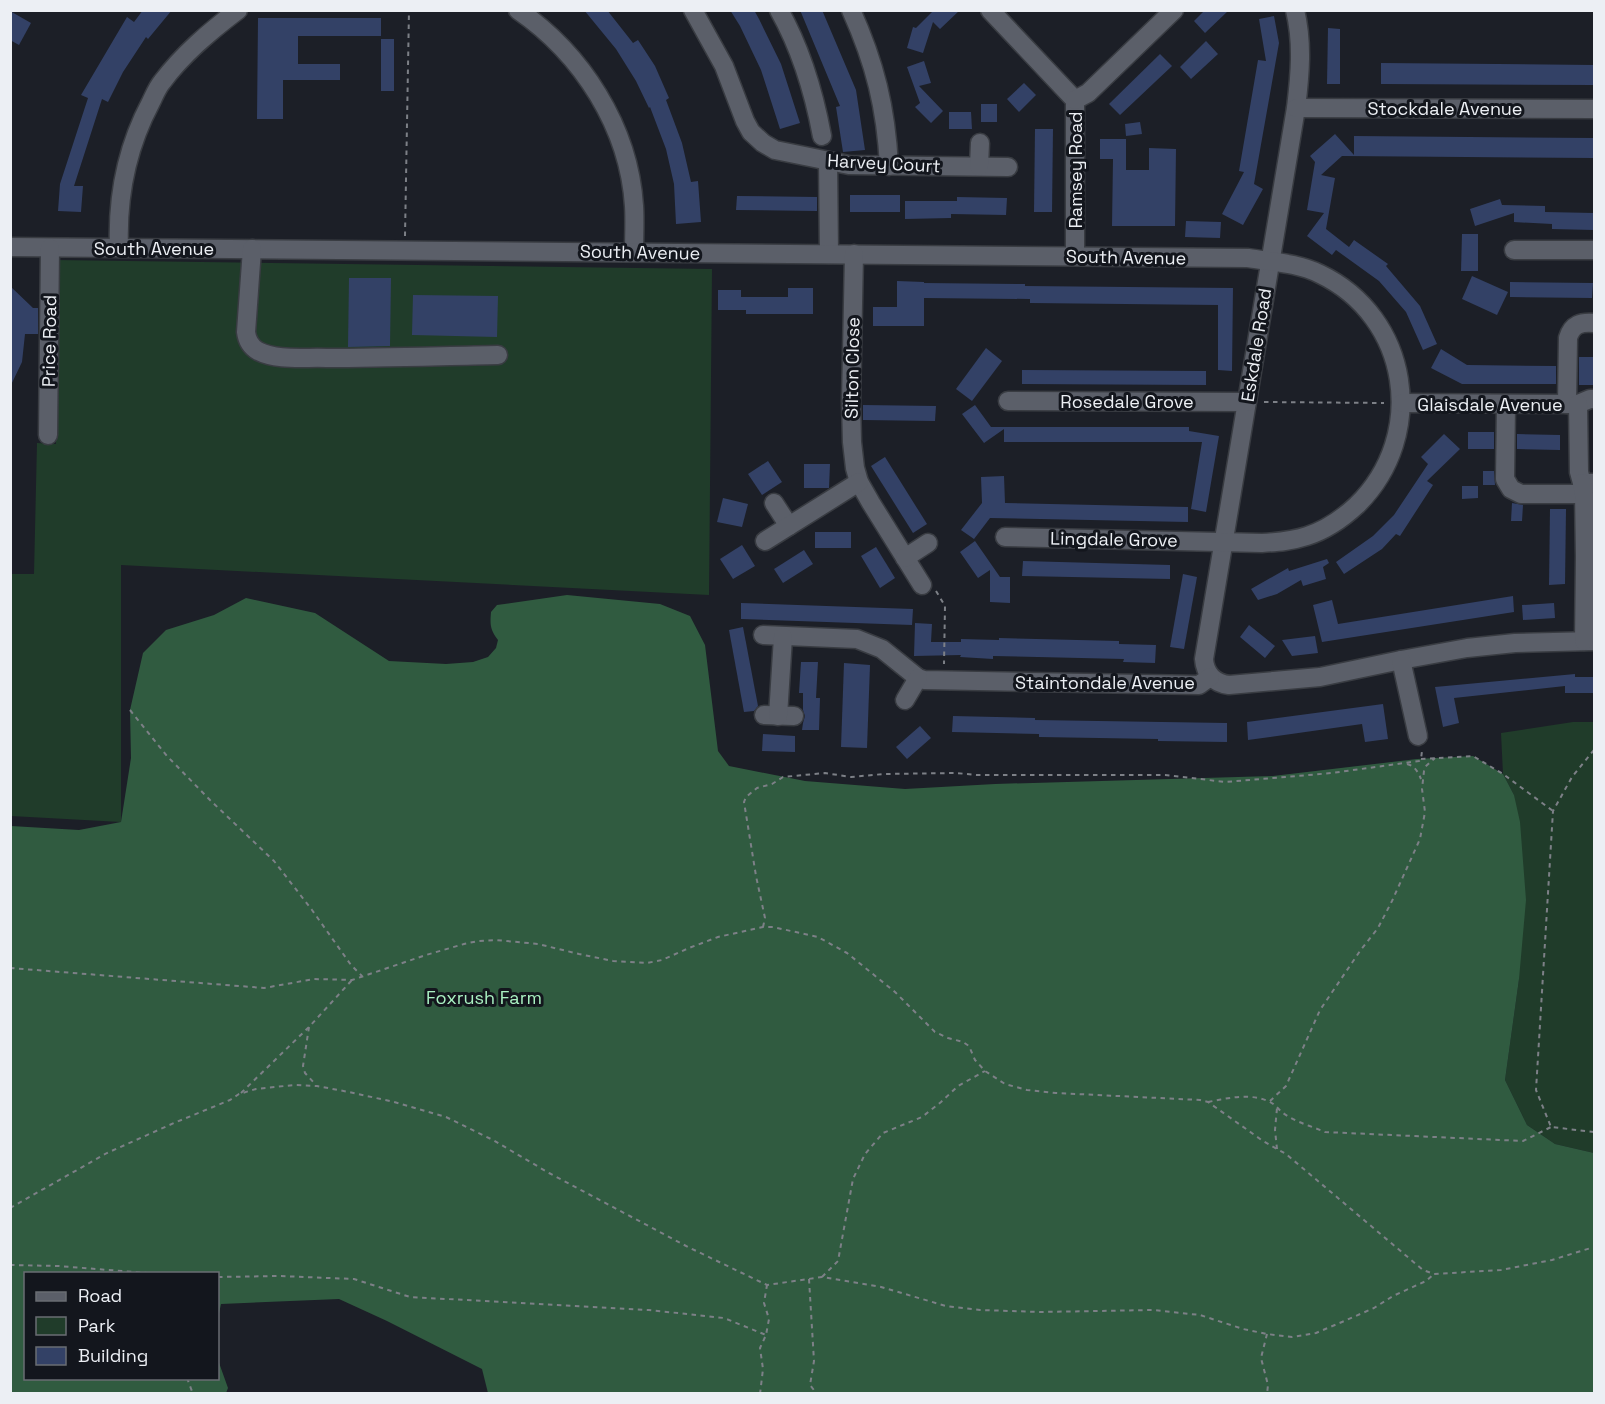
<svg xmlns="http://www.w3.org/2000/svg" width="1605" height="1404" viewBox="0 0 1605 1404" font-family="'Space Grotesk',sans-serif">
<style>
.green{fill:#203c2a}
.forest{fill:#305b40}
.building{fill:#334166}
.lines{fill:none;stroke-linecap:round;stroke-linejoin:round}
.minor-casing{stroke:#393c42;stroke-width:21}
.path{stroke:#7d8087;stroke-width:2;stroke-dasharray:4.5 4.5;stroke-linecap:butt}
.minor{stroke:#5b5f69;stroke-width:18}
.labels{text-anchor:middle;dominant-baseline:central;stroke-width:6;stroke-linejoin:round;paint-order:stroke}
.street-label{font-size:18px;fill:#eceff4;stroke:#13161d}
.park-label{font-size:18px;fill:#a9f1c2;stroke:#13161d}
</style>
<rect width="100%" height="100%" fill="#1c1f27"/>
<g class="green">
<path d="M55 260 712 269 709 595 121 565V822L11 816 10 574H34L37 443 56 444Z"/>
<path d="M1573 722H1594V1153L1555 1144 1527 1125 1505 1080 1519 979 1514 795 1503 774 1501 733Z"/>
</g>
<path class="forest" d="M567 595 660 604 690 616 705 645 718 751 729 766 805 781 905 789 995 784 1273 776 1417 759 1473 756 1503 774 1514 795 1520 822 1526 900 1519 979 1505 1080 1527 1125 1555 1144 1594 1153V1393H488L482 1369 387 1321 339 1299 221 1304 218 1318V1274H26V1378H218V1360L228 1388 226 1393H11V826L79 830 121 822 131 758 130 710 143 653 166 630 214 615 246 598 315 613 389 661 446 664 473 662 488 657 496 648 498 640C490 629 490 625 491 612L497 605Z"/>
<g class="building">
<path d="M143 10H172L148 39 146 37 123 72 108 102 102 99 74 186H83L81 212 58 211 60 184 88 98 81 95 127 17 134 22Z"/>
<path d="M584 10H607L633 43 638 40 655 66 669 98 666 100 682 143 691 182 698 181 701 222 676 224 674 184 666 149 650 107 649 108 636 81 616 49Z"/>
<path d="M730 10H754L759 19 781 64 800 123 780 129 761 70 740 26Z"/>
<path d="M800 10H822L856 90 865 150 843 152 836 107 840 106Z"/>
<path d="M934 10H960L940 29 933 22 923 53 907 48 913 27 916 28Z"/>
<path d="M1205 10H1229L1205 33 1194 21Z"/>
<path d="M10 11 31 23 19 45 10 40Z"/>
<path d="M1274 16 1279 43 1254 184 1263 189 1243 225 1222 214 1244 172 1239 171 1258 60 1266 61 1259 19Z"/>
<path d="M258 18H381V36H298V64H340V80H283V119H257Z"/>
<path d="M1328 28 1340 29V84H1327Z"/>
<rect x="381" y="39" width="13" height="52"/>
<path d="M1206 41 1218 54 1191 79 1180 67Z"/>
<path d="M1160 54 1172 66 1120 115 1109 104Z"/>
<path d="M924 61 931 83 919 86 943 111 931 123 915 107 920 103 907 67Z"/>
<path d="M1381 63 1594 65V85L1381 84Z"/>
<path d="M1024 83 1036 95 1019 112 1007 99Z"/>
<rect x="981" y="104" width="16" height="18"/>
<path d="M949 112H971L972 129H949Z"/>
<path d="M1140 122 1142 134 1126 136 1125 124Z"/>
<path d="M1035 129H1053L1052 212H1034Z"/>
<path d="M1335 134 1354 155V136L1594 138V158L1342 156 1321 175 1335 178 1326 229 1349 247 1354 240 1388 264 1386 266 1420 306 1437 344 1423 350 1406 312 1379 281 1336 250 1332 255 1307 236 1324 213 1307 210 1315 162 1310 156Z"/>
<path d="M1100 139H1126V170H1149V148L1176 149 1175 226H1112L1113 159H1100Z"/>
<rect x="850" y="195" width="50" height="17"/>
<path d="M737 196 817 197V211L736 210Z"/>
<path d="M957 197 1007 198 1006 215 951 214V218L905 219V201H957Z"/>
<path d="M1500 199 1502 205 1545 206V212L1594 213V230L1552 229V224L1514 222V213L1475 226 1470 209Z"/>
<path d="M1186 221 1221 222 1220 238 1185 237Z"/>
<path d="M1462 234H1478V271H1461Z"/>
<path d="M1472 276 1508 292 1497 315 1462 299Z"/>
<path d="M349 278H391L390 346 348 347Z"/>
<path d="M897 281 924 282V283L1025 284V286L1233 288 1232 371 1218 370V305L1030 303V299L924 298V326H873V307H897Z"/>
<path d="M1510 282 1593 283 1592 298 1510 297Z"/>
<path d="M10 286 33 308H38V334H25L22 362 10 387Z"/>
<path d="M788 288H813V314H746V310H718V290H741V297H788Z"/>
<path d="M413 295 498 296 497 337 412 335Z"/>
<path d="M986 348 1002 361 972 401 956 389Z"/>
<path d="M1441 349 1467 365 1556 366V384H1462L1431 368Z"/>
<rect x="1579" y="357" width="15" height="28"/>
<path d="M1022 370 1206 371V385L1022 384Z"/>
<path d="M863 405 936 406 935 421 863 420Z"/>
<path d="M975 405 991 427H1189V431L1219 436 1206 512 1191 509 1202 442H1004V429L984 443 962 414Z"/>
<rect x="1468" y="432" width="26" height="17"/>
<path d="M1444 434 1460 449 1427 481 1433 485 1400 536 1396 534 1382 549 1344 574 1336 562 1373 536 1394 515 1428 464 1421 457Z"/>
<path d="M1517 434 1560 435V450L1517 449Z"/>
<path d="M885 457 927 524 913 533 871 466Z"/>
<path d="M768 461 782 482 762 495 748 474Z"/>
<path d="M804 464H830L829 488H804Z"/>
<path d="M1483 471H1494L1495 485H1483Z"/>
<path d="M1004 476 1005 503 1188 507V522L990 518 974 539 961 530 982 503 981 477Z"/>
<path d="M1462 486H1478V498L1462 499Z"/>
<path d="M723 498 748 504 742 527 717 522Z"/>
<path d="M1512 503 1523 505 1522 521H1511Z"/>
<path d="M1550 509H1566L1565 584 1549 585Z"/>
<rect x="815" y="532" width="36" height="16"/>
<path d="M975 541 1000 577H1010V603L990 602V570L978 578 960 552Z"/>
<path d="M742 545 755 566 733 579 720 559Z"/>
<path d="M876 547 895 578 880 588 861 556Z"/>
<path d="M804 550 813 564 783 583 774 569Z"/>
<path d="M1327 559 1329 563 1323 567 1326 579 1303 586 1301 580 1277 594 1258 600 1251 589 1288 568 1289 571Z"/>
<path d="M1023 561 1170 565V579L1022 576Z"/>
<path d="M1183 574 1197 577 1184 649 1170 647Z"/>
<path d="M1513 596 1514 612 1322 642 1313 605 1332 600 1338 624Z"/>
<path d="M741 603 913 609 912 625 741 619Z"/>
<path d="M1554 603 1555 618 1523 620 1522 605Z"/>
<path d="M915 623 932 624 931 642H961V639L999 640V638L1119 641V644L1156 645 1155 663 1123 662 1124 659 993 656V659L960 657 961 655 914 656Z"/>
<path d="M1249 625 1275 646 1265 658 1240 637Z"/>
<path d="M743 627 758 706 754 711 744 712 729 630Z"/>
<path d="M1315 636 1318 653 1292 656 1282 640Z"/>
<path d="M801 662H818L816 698H820L819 730H802L803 723 805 716 803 710V693H799Z"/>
<path d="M844 663 870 665 867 748 841 747Z"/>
<path d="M1575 674V677H1594V693H1565V686L1454 698 1459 723 1443 727 1435 687Z"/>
<path d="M1383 704 1388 739 1365 742 1362 724 1248 740 1247 722Z"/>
<path d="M953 716 1035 718V720L1227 723V742L1158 741V739L1039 737V734L952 732Z"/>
<path d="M920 726 931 738 907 759 896 747Z"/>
<path d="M763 734 795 736V752L762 751Z"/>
</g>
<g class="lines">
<g class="minor-casing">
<g id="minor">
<path d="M518 10C582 54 629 127 634 206 635 221 634 237 634 252"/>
<path d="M693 10 724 66 745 121 751 132 763 143 775 150 849 165 1008 167"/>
<path d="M779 10C801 49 814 93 822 136"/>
<path d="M851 10C875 63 886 108 889 166"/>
<path d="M990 10 1075 100V256"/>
<path d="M1295 10C1303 43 1300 75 1296 108L1204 659C1205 674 1214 683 1229 685L1320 677 1401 660 1467 648 1515 643 1594 641"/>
<path d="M1075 100 1088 93 1174 10"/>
<path d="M1296 108 1594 109"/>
<path d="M828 161 829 254"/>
<path d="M979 166 980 143"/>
<path d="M10 247 1248 258C1272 262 1298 263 1320 274 1410 317 1428 435 1357 505 1343 518 1326 530 1307 536 1292 541 1278 542 1262 543L1005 537"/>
<path d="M119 248C117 198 127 147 151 102 154 96 157 88 162 82 183 54 209 32 238 10"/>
<path d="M252 249 246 332C247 340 251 347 258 351 277 361 305 357 327 358 384 358 441 356 498 355"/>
<path d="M1514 250H1594"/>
<path d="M854 254 851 402 852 442 855 468 859 482 871 503 922 585"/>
<path d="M1008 401 1247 402"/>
<path d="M1402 403 1578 404 1590 399H1594"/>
<path d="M1567 404 1568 338C1572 324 1581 322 1594 323"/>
<path d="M1578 404 1579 472 1582 483H1594"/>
<path d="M1506 405 1505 479 1511 489 1521 494H1584"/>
<path d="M48 435 50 248"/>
<path d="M1582 483 1584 494 1585 556 1584 641"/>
<path d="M774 503 789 526"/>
<path d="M765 541 859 482"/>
<path d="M905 558 928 543"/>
<path d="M763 635 857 639 882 649 918 678 924 680 1199 685 1210 677"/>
<path d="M1401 660 1418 736"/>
<path d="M905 700 918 678"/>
<path d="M764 715 794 716"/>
<path d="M778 716 783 637"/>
</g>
</g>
<g class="path">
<path d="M405 236 409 10"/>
<path d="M1264 402 1384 403"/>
<path d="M936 591 945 606 944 664"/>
<path d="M130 710 167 756 210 800 274 861 312 910 351 965 362 976"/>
<path d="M1594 750 1572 777 1553 811 1536 1090 1551 1127 1594 1132"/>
<path d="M1421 759 1473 756 1503 774 1553 811"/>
<path d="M1407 764C1415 766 1418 772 1421 779"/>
<path d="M763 927 765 918 756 876 744 802 746 797 757 788 772 784 783 777 825 773 851 777 884 774 956 773 977 775H1165L1226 782 1332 773 1419 761 1421 759 1422 751"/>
<path d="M10 968 264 988 314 979 352 980 426 955 464 944 478 941 496 940 538 944 579 954 613 961 647 963 662 960 689 948 718 937 763 927H773L818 937 847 953 895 992 935 1032 948 1038 963 1042 969 1046 975 1060 985 1071 1005 1084 1027 1090 1056 1093 1200 1100 1208 1102 1263 1141 1286 1154 1423 1270 1434 1274 1501 1270 1552 1260 1594 1247"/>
<path d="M309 1027 303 1066 305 1073 316 1085"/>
<path d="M241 1093 309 1027 352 980"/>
<path d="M1270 1101 1286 1086 1320 1010 1360 951 1378 928 1392 901 1420 839 1425 812 1422 789 1424 771 1425 767 1435 758"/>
<path d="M1208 1102C1228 1098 1249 1093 1268 1101 1274 1103 1278 1109 1283 1113 1295 1122 1311 1126 1325 1132L1523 1141 1551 1127"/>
<path d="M1277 1149 1275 1130 1277 1108"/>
<path d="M10 1208 107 1153 174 1123 230 1100 239 1094 256 1089 294 1085 317 1086 349 1092 394 1102 446 1117 493 1140 549 1173 688 1247 767 1285 822 1277 881 1287 946 1306 980 1310 1040 1312 1153 1310 1200 1315 1243 1329 1267 1334 1292 1337 1316 1333 1342 1322 1374 1308 1393 1296 1426 1281 1434 1274"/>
<path d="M10 1265 58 1266 160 1274"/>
<path d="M218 1277 279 1276 354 1279 410 1297 649 1310 724 1318 766 1335"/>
<path d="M822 1277 838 1261 853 1179 865 1154 883 1133 922 1117 941 1102 958 1086 985 1071"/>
<path d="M809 1279 814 1361 810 1385 817 1394"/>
<path d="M1267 1334 1261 1358 1268 1385 1267 1394"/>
<path d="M187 1378 193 1394"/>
<path d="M760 1394 763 1369 760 1348 766 1335 769 1319 764 1303 767 1285"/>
</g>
<use href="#minor" class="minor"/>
</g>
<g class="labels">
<g class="street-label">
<text x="1445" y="108">Stockdale Avenue</text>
<text transform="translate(884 163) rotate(3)">Harvey Court</text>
<text transform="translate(1075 170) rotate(-90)">Ramsey Road</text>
<text x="154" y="248">South Avenue</text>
<text transform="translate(640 252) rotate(1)">South Avenue</text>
<text transform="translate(1126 257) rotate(1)">South Avenue</text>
<text transform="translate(49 341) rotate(-89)">Price Road</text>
<text transform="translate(1256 345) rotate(-81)">Eskdale Road</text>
<text transform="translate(852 368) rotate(-89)">Silton Close</text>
<text x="1127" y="401">Rosedale Grove</text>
<text x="1490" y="404">Glaisdale Avenue</text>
<text transform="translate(1114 539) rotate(1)">Lingdale Grove</text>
<text x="1105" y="682">Staintondale Avenue</text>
</g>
<g class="park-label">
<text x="484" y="997">Foxrush Farm</text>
</g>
</g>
<rect width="1605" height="1404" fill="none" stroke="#eceff4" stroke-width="24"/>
<rect x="24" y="1272" width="195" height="108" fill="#13161d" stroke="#6a6d73" stroke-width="1.5"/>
<rect x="36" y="1292" width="30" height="9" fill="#5b5f69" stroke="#6a6d73" stroke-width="1.5"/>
<text x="78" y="1302" font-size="18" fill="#eceff4">Road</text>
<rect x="36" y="1317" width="30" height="18" fill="#203c2a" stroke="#6a6d73" stroke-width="1.5"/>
<text x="78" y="1332" font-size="18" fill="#eceff4">Park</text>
<rect x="36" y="1347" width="30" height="18" fill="#334166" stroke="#6a6d73" stroke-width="1.5"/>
<text x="78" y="1362" font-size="18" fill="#eceff4">Building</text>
</svg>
